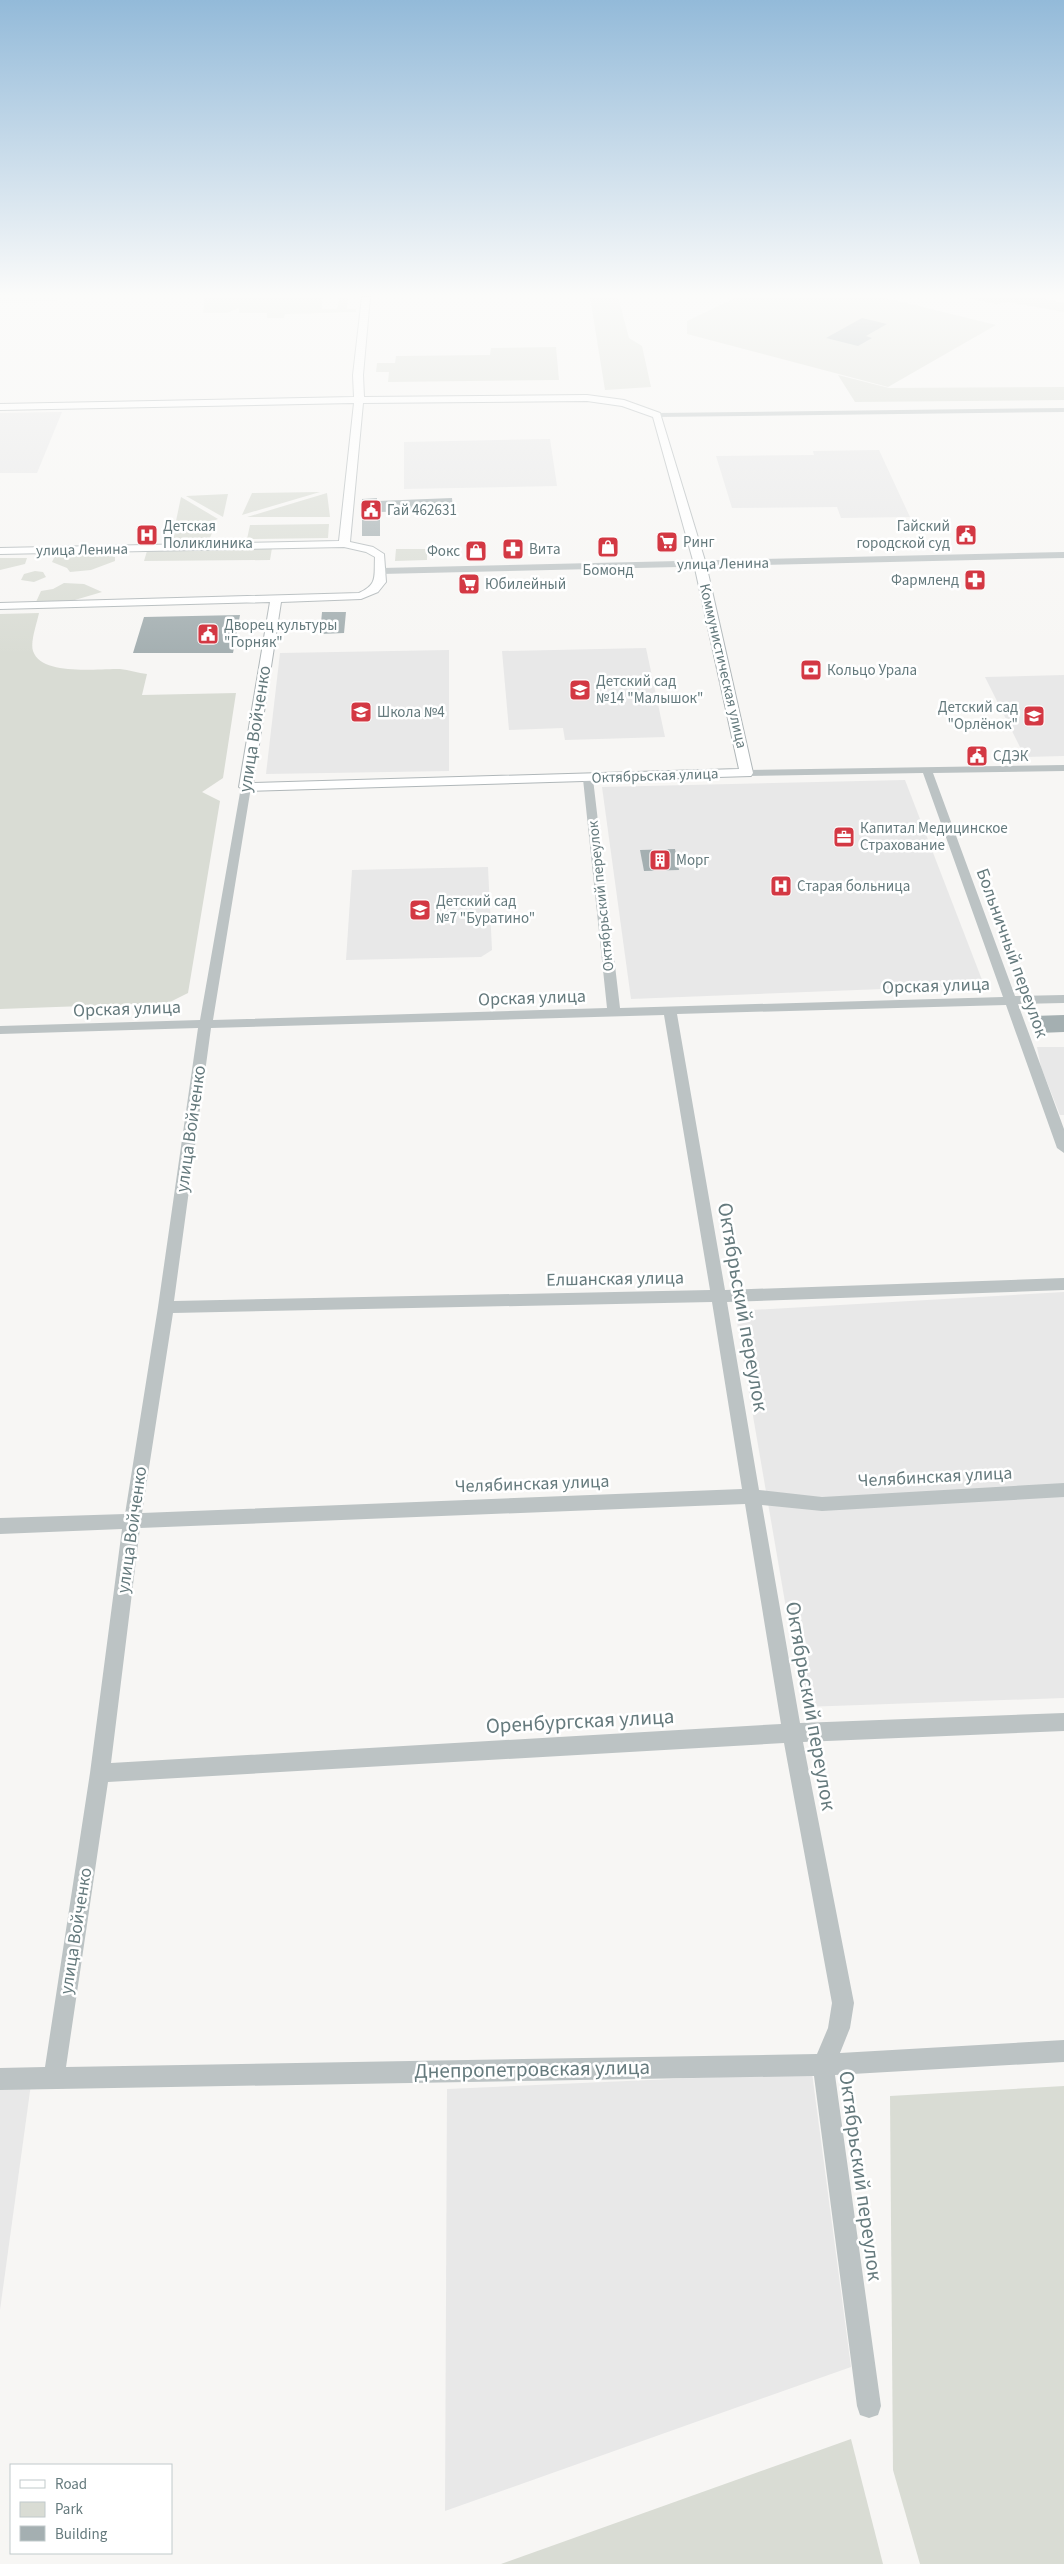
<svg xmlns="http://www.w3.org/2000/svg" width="1064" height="2564" viewBox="0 0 1064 2564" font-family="'Source Sans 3',sans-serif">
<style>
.built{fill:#e8e8e8}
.green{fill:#d9dcd4}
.building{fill:#a4afb1}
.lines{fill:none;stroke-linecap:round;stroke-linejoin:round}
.major-casing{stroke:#b0b7b9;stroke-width:2}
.minor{fill:#bcc3c4;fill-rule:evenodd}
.major{fill:#fff;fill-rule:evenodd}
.labels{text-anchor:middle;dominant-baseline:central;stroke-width:5;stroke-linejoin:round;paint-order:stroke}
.far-poi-label{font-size:15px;fill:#657a7d;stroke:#fff;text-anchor:start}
.far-street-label{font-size:15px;fill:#657a7d;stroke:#fff}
.street-label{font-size:18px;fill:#657a7d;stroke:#fff}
.near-street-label{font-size:21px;fill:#657a7d;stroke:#fff}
</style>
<rect width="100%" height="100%" fill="#f7f6f4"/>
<g class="built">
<path d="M0 297H59L57 302 0 303Z"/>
<path d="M62 412 37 473H0V413Z"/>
<path d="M550 439 557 486 404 489V442Z"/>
<path d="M879 450 910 517 841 518 837 507 732 508 716 456 814 455 813 451Z"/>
<path d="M646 648 665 737 565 740 563 728 509 730 502 651Z"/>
<path d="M449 650V771L266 774 280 653Z"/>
<path d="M1064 675V756L1025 757 985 677Z"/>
<path d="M905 780 984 985 631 999 602 787Z"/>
<path d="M488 867 492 950 481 957 346 960 352 870Z"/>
<path d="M1037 1047H1064V1115H1060L1041 1067Z"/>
<path d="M1064 1292V1698L803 1707 735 1311Z"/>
<path d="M812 2073 851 2367 445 2511 447 2089Z"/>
<path d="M31 2084 0 2310V2086Z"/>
</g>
<g class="green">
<path d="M205 297H322V309H337L340 297H348L347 309H356V312L285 314 284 318H267V313H239V308L227 313H203Z"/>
<path d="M590 297H618L629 338 642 346 651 387 605 390Z"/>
<path d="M737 297H882L996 325 888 387 687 334V321Z"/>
<path d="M963 297H1037L1064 303V312L1008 302 996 304Z"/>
<path d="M556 347 559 380 388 382 389 372H376L377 363H395L396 356 490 355 491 348Z"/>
<path d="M838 375 889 388 1064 387V400L855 402Z"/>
<path d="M320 492 242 515 252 493Z"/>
<path d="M327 493 330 517H247Z"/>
<path d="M228 494 223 517 186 496Z"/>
<path d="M181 497 218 519 213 521H176Z"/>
<path d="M329 524 328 538 247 539 250 525Z"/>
<path d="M175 525 215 526 209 540 171 541Z"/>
<path d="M272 548 270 560 144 561 147 551Z"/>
<path d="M396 549H427V560L395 561Z"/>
<path d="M87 551 115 557V561L91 570 70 572 67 568 52 562 57 552Z"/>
<path d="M0 558H27L25 564 0 570Z"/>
<path d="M35 571 43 572 46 577 34 582 21 580 24 574Z"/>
<path d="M64 583 84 584 102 592 68 602H36L41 591 53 589Z"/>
<path d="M39 613C37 623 30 642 33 651 42 677 100 668 120 669 129 670 138 673 147 674L142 695 236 693 223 778 202 792 220 801 188 993 168 1003 0 1009V614Z"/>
<path d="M1064 2086V2564H920L893 2470 890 2096Z"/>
<path d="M851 2439 883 2564H501Z"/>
</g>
<g class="building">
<path d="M862 318 887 324 866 336 872 338 858 346 826 338Z"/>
<path d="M377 498V501L452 498 453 510 380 512V536H362V499Z"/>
<path d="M322 612H346L344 633 320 634Z"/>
<path d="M240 615 233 653H133L144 617Z"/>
<path d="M675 849 679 870 644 871 640 850Z"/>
<path d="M1064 1015V1032L1039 1033 1033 1016Z"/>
</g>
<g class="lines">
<g class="major-casing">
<path id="major" d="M362 297H370L363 375 364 397 587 395 624 400 660 413 706 564 753 773 751 776 246 791 239 787 270 602 0 609V603L359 593C378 584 374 577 375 557L366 552 344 547 0 554V548L339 541 354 403 0 410V404L354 397 353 375ZM587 401 622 406 653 417 694 564 739 769 253 783 281 602 361 599 378 592 386 582 384 554 373 547 350 542 363 403Z"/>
</g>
<g class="minor">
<path d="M1064 408V412L657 417 653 415 657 413Z"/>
<path d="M1064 552V558L381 574 377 571 381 568Z"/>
<path d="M1064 765V771L933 773 1015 996 1064 995V1003L1018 1004 1064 1129V1153L1057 1148 1006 1005 677 1014 725 1290 1064 1278V1290L727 1302 759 1490 822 1497 1064 1483V1497L822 1511 762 1505 800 1723 1064 1713V1731L803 1742 854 2003 850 2028 840 2053 1064 2040V2062L835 2075 881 2406 878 2415 869 2418 860 2415 857 2406 814 2076 0 2090V2068L45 2067 90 1773 122 1529 0 1534V1518L125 1514 158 1307 198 1028 0 1034V1026L200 1020 241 787 246 784 251 787 213 1020 607 1008 583 779 588 776 593 779 620 1008 1003 997 923 773 746 776 741 773 746 770ZM664 1015 710 1290 174 1301 211 1028ZM712 1302 742 1489 142 1513 173 1313ZM745 1504 781 1724 111 1763 140 1528ZM784 1743 832 2003 828 2028 817 2054 66 2067 108 1782Z"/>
</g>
<use href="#major" class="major"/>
</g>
<linearGradient id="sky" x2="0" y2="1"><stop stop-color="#93bad9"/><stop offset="0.45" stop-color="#fbfbfa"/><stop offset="1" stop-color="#fbfbfa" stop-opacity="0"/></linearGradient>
<rect width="1064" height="656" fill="url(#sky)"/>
<defs>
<g id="civic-square" transform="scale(1.125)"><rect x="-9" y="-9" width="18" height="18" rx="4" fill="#d33843" stroke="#fff"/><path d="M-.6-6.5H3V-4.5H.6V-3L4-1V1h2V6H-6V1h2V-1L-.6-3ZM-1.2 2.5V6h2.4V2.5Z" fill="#fff"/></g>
<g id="hospital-square" transform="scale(1.125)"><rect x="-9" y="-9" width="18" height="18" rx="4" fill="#d33843" stroke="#fff"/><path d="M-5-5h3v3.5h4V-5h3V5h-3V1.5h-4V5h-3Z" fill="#fff"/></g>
<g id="supermarket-square" transform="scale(1.125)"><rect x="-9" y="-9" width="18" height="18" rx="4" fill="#d33843" stroke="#fff"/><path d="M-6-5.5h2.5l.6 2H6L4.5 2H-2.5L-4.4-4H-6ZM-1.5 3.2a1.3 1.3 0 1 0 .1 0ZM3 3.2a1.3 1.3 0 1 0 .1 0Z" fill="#fff"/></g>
<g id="shop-square" transform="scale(1.125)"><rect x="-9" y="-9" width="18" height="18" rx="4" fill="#d33843" stroke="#fff"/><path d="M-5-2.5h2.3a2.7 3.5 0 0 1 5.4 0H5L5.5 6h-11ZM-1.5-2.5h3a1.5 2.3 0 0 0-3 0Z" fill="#fff"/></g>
<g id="pharmacy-square" transform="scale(1.125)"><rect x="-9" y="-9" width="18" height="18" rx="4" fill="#d33843" stroke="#fff"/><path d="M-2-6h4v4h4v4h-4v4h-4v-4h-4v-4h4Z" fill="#fff"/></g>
<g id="bank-square" transform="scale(1.125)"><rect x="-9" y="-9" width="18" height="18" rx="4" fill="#d33843" stroke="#fff"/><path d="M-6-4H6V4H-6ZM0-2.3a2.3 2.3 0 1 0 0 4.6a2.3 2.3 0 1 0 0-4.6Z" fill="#fff"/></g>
<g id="school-square" transform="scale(1.125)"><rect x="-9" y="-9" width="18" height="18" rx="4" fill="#d33843" stroke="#fff"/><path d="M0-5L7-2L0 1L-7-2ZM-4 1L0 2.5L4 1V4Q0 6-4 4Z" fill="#fff"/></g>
<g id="office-square" transform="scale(1.125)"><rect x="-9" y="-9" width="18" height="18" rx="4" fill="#d33843" stroke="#fff"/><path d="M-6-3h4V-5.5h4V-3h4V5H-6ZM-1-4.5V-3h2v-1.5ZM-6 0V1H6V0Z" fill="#fff"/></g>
<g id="building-square" transform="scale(1.125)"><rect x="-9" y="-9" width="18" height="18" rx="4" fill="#d33843" stroke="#fff"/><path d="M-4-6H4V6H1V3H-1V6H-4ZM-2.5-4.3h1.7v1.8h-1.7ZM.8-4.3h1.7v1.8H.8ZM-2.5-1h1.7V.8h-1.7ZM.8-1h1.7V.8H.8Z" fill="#fff"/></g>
</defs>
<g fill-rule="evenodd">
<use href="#civic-square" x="371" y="510"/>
<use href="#hospital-square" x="147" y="535"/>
<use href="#civic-square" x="966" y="535"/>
<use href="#supermarket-square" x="667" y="542"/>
<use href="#shop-square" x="608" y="547"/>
<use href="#pharmacy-square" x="513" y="549"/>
<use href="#shop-square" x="476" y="551"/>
<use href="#pharmacy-square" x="975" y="580"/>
<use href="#supermarket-square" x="469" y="584"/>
<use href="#civic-square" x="208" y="634"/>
<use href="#bank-square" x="811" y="670"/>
<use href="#school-square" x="580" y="690"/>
<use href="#school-square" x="361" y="712"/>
<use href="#school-square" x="1034" y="716"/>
<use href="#civic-square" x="977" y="756"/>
<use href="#office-square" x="844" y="837"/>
<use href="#building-square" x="660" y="860"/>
<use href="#hospital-square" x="781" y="886"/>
<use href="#school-square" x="420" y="910"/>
</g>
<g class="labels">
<g class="far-poi-label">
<text x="387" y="510">Гай 462631</text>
<text x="163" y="526">Детская<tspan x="163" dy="17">Поликлиника</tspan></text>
<text x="950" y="526" text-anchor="end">Гайский<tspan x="950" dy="17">городской суд</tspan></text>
<text x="683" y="542">Ринг</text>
<text x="529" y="549">Вита</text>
<text x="460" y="551" text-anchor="end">Фокс</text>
<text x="608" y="570" text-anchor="middle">Бомонд</text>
<text x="959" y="580" text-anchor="end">Фармленд</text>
<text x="485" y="584">Юбилейный</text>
<text x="224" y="625">Дворец культуры<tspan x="224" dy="17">"Горняк"</tspan></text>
<text x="827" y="670">Кольцо Урала</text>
<text x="596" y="681">Детский сад<tspan x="596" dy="17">№14 "Малышок"</tspan></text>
<text x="1018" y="707" text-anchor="end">Детский сад<tspan x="1018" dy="17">"Орлёнок"</tspan></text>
<text x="377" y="712">Школа №4</text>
<text x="993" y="756">СДЭК</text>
<text x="860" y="828">Капитал Медицинское<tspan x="860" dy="17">Страхование</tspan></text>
<text x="676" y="860">Морг</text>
<text x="797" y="886">Старая больница</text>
<text x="436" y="901">Детский сад<tspan x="436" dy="17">№7 "Буратино"</tspan></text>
</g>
<g class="far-street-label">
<text transform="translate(82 550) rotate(-1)">улица Ленина</text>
<text transform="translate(723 564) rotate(-1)">улица Ленина</text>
<text transform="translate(723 666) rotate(77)">Коммунистическая улица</text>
<text transform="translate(655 776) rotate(-2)">Октябрьская улица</text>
<text transform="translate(601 896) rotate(-96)">Октябрьский переулок</text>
</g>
<g class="street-label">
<text transform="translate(255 729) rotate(-81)">улица Войченко</text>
<text transform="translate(1012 953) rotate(70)">Больничный переулок</text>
<text transform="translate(936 986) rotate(-2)">Орская улица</text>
<text transform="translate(532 998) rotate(-2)">Орская улица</text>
<text transform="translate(127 1009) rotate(-2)">Орская улица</text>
<text transform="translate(191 1129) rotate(-82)">улица Войченко</text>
<text transform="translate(615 1279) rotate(-1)">Елшанская улица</text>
<text transform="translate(935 1477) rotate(-3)">Челябинская улица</text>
<text transform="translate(532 1484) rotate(-2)">Челябинская улица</text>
<text transform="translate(132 1530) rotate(-82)">улица Войченко</text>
<text transform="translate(76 1931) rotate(-81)">улица Войченко</text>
</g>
<g class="near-street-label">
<text transform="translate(743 1307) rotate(80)">Октябрьский переулок</text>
<text transform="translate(811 1706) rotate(80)">Октябрьский переулок</text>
<text transform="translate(580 1721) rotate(-3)">Оренбургская улица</text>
<text transform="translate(532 2069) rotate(-1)">Днепропетровская улица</text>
<text transform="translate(861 2176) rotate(82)">Октябрьский переулок</text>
</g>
</g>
<rect x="10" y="2464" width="162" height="90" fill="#ffffff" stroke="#c1cacb"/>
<rect x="20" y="2480" width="25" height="8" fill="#ffffff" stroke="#c1cacb"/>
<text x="55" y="2489" font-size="15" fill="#657a7d">Road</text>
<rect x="20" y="2502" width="25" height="15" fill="#d9dcd4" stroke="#c1cacb"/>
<text x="55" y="2514" font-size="15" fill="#657a7d">Park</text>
<rect x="20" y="2526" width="25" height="15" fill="#a4afb1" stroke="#c1cacb"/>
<text x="55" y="2539" font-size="15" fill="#657a7d">Building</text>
</svg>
